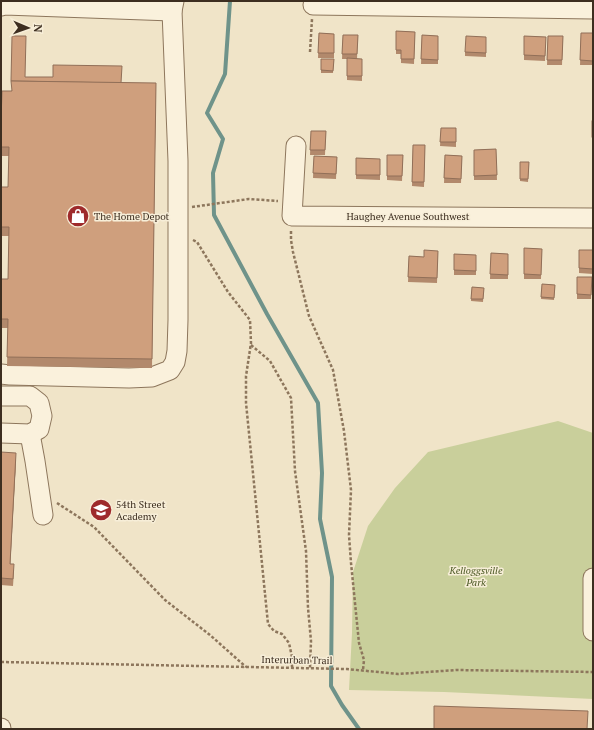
<svg xmlns="http://www.w3.org/2000/svg" width="594" height="730" viewBox="0 0 594 730" font-family="'PT Serif',serif">
<style>
.green{fill:#c9cf9b}
.lines{fill:none;stroke-linecap:round;stroke-linejoin:round}
.stream{stroke:#6f938a;stroke-width:4}
.minor-casing{stroke:#8d765c;stroke-width:21}
.path{stroke:#8d765c;stroke-width:2.5;stroke-dasharray:3 2;stroke-linecap:butt}
.minor{stroke:#faf1dc;stroke-width:19}
.wall{fill:#b2896c}
.shaded-wall{fill:#916f58}
.building{fill:#cf9f7d;stroke:#916f58}
.labels{text-anchor:middle;dominant-baseline:central;stroke-width:3;stroke-linejoin:round;paint-order:stroke}
.poi-label{font-size:10px;fill:#3d2e20;stroke:#f7eed8;text-anchor:start}
.street-label{font-size:10px;fill:#3d2e20;stroke:#f7eed8}
.park-label{font-size:10px;font-style:italic;fill:#4d5a26;stroke:#f7eed8}
</style>
<rect width="100%" height="100%" fill="#f0e4c8"/>
<path class="green" d="M558 421 593 433V699L444 692 349 690 352 633 353 572 368 526 395 488 428 452Z"/>
<g class="lines">
<path class="stream" d="M230 1 225 74 207 113 223 139 213 173 214 215 267 314 318 403 322 473 320 519 332 577 331 686 342 705 359 729"/>
<g class="minor-casing">
<g id="minor">
<path d="M313 5 593 9"/>
<path d="M1 6 5 5 172 11 174 1"/>
<path d="M296 146 292 216 593 218"/>
<path d="M1 374 10 375 129 378 152 377 170 370 175 362 177 351 178 320V161L172 11"/>
<path d="M1 396H30L39 403 42 416 39 429 30 434 1 433"/>
<path d="M30 434 35 461 43 515"/>
<path d="M593 578V631"/>
<path d="M1 728V729"/>
</g>
</g>
<g class="path">
<path d="M310 52 312 19"/>
<path d="M192 207 249 199 278 201"/>
<path d="M291 231V240L293 252 309 316 333 370 344 431 351 490 349 535 351 563 359 643 364 660 363 670"/>
<path d="M193 240 197 242 228 292 250 320 251 343 246 376V403L268 624 274 631 282 634 289 643 292 657V668"/>
<path d="M251 345 270 361 291 398 295 471 306 551 308 608 311 641 310 668"/>
<path d="M57 503 94 527 165 600 210 635 246 667"/>
<path d="M1 662 347 669 398 674 457 670 593 672"/>
</g>
<use href="#minor" class="minor"/>
</g>
<g class="wall">
<path d="M396 31 415 32 414 64 401 63V54H396Z"/>
<path d="M319 33 334 34V58H318Z"/>
<path d="M581 33H593V65H580Z"/>
<path d="M343 35H358L357 59H362V81L347 80V59H342Z"/>
<path d="M422 35 438 36V64H421Z"/>
<path d="M524 36 546 37 545 61 524 60Z"/>
<path d="M548 36H563L562 65H547Z"/>
<path d="M486 37V57L465 56V52Z"/>
<path d="M321 59H334L333 73H321Z"/>
<path d="M25 77 122 83H156L152 368 7 366 8 328H1V279H8L9 236H1V187H8L9 156H1V121L11 91Z"/>
<rect x="592" y="121" width="1" height="21"/>
<path d="M441 128H456V147L440 146Z"/>
<path d="M311 131H326L325 155H310Z"/>
<path d="M413 145H425L424 187 412 186Z"/>
<path d="M496 149 497 180H474V150Z"/>
<path d="M387 155H403L402 181 387 180Z"/>
<path d="M445 155 462 156 461 183H444Z"/>
<path d="M314 156 337 157 336 179 313 178Z"/>
<path d="M356 158 380 159V180L356 179Z"/>
<path d="M520 162H529L528 182 520 181Z"/>
<path d="M524 248 542 249 541 279H524Z"/>
<path d="M593 250V274L579 273V268Z"/>
<path d="M438 251 437 283 408 282 409 256 424 257Z"/>
<path d="M491 253 508 254V279H490Z"/>
<path d="M454 254 476 255V275H454Z"/>
<path d="M577 277H592L591 299H577Z"/>
<path d="M542 284 555 285 554 300 541 299Z"/>
<path d="M472 287 484 288 483 302 471 301Z"/>
<path d="M1 452 16 460 10 564 14 571 13 586 1 585Z"/>
</g>
<path class="shaded-wall" d="M16 453V460L10 571V564Z"/>
<g class="building">
<path d="M396 31 415 32 414 59H401V50H396Z"/>
<path d="M319 33 334 34V53H318Z"/>
<path d="M581 33H593V61L580 60Z"/>
<path d="M343 35H358L357 54H342Z"/>
<path d="M422 35 438 36V60L421 59Z"/>
<path d="M12 36H26L25 77H53V65L122 66 121 83 11 81Z"/>
<path d="M466 36 486 37V53L465 52Z"/>
<path d="M524 36 546 37 545 56 524 55Z"/>
<path d="M548 36H563L562 60H547Z"/>
<path d="M347 58 362 59V76H347Z"/>
<path d="M321 59H334L333 71 321 70Z"/>
<path d="M11 81 156 83 152 359 7 357 8 319H1V279H8L9 227H1V187H8L9 147H1V121L2 91H12Z"/>
<rect x="592" y="121" width="1" height="16"/>
<path d="M441 128H456V142H440Z"/>
<path d="M311 131H326L325 150H310Z"/>
<path d="M413 145H425L424 182H412Z"/>
<path d="M496 149 497 175 474 176V150Z"/>
<path d="M387 155H403L402 176H387Z"/>
<path d="M445 155 462 156 461 179 444 178Z"/>
<path d="M314 156 337 157 336 174 313 173Z"/>
<path d="M356 158 380 159V175H356Z"/>
<path d="M520 162H529L528 179H520Z"/>
<path d="M524 248 542 249 541 275 524 274Z"/>
<path d="M424 250 438 251 437 278 408 277 409 256 424 257Z"/>
<path d="M579 250H593V269L579 268Z"/>
<path d="M491 253 508 254V275L490 274Z"/>
<path d="M454 254 476 255V271L454 270Z"/>
<path d="M577 277H592L591 295 577 294Z"/>
<path d="M542 284 555 285 554 298 541 297Z"/>
<path d="M472 287 484 288 483 299H471Z"/>
<path d="M1 452 16 453 10 564H14L13 579 1 578Z"/>
<path d="M434 706 588 711 587 729H434Z"/>
</g>
<defs>
<g id="shop-disc" transform="scale(1.15)"><circle r="9.5" fill="#9e2a2b" stroke="#f7eed8"/><path d="M-5-2.5h2.3a2.7 3.5 0 0 1 5.4 0H5L5.5 6h-11ZM-1.5-2.5h3a1.5 2.3 0 0 0-3 0Z" fill="#fff"/></g>
<g id="school-disc" transform="scale(1.15)"><circle r="9.5" fill="#9e2a2b" stroke="#f7eed8"/><path d="M0-5L7-2L0 1L-7-2ZM-4 1L0 2.5L4 1V4Q0 6-4 4Z" fill="#fff"/></g>
</defs>
<g fill-rule="evenodd">
<use href="#shop-disc" x="78" y="216"/>
<use href="#school-disc" x="101" y="510"/>
</g>
<g class="labels">
<g class="poi-label">
<text x="94" y="216">The Home Depot</text>
<text x="116" y="504">54th Street<tspan x="116" dy="12">Academy</tspan></text>
</g>
<g class="street-label">
<text x="408" y="216">Haughey Avenue Southwest</text>
<text transform="translate(297 660) rotate(1)">Interurban Trail</text>
</g>
<g class="park-label">
<text x="476" y="570">Kelloggsville<tspan x="476" dy="12">Park</tspan></text>
</g>
</g>
<rect width="594" height="730" fill="none" stroke="#3d2e20" stroke-width="4"/>
<g transform="translate(28 28) rotate(92)" stroke="#f7eed8" stroke-width="3" paint-order="stroke">
<path d="M0-3L7 15L0 10L-7 15Z" fill="#3d2e20"/>
<text y="-6" font-size="11" font-weight="bold" text-anchor="middle" fill="#3d2e20">N</text>
</g>
</svg>
